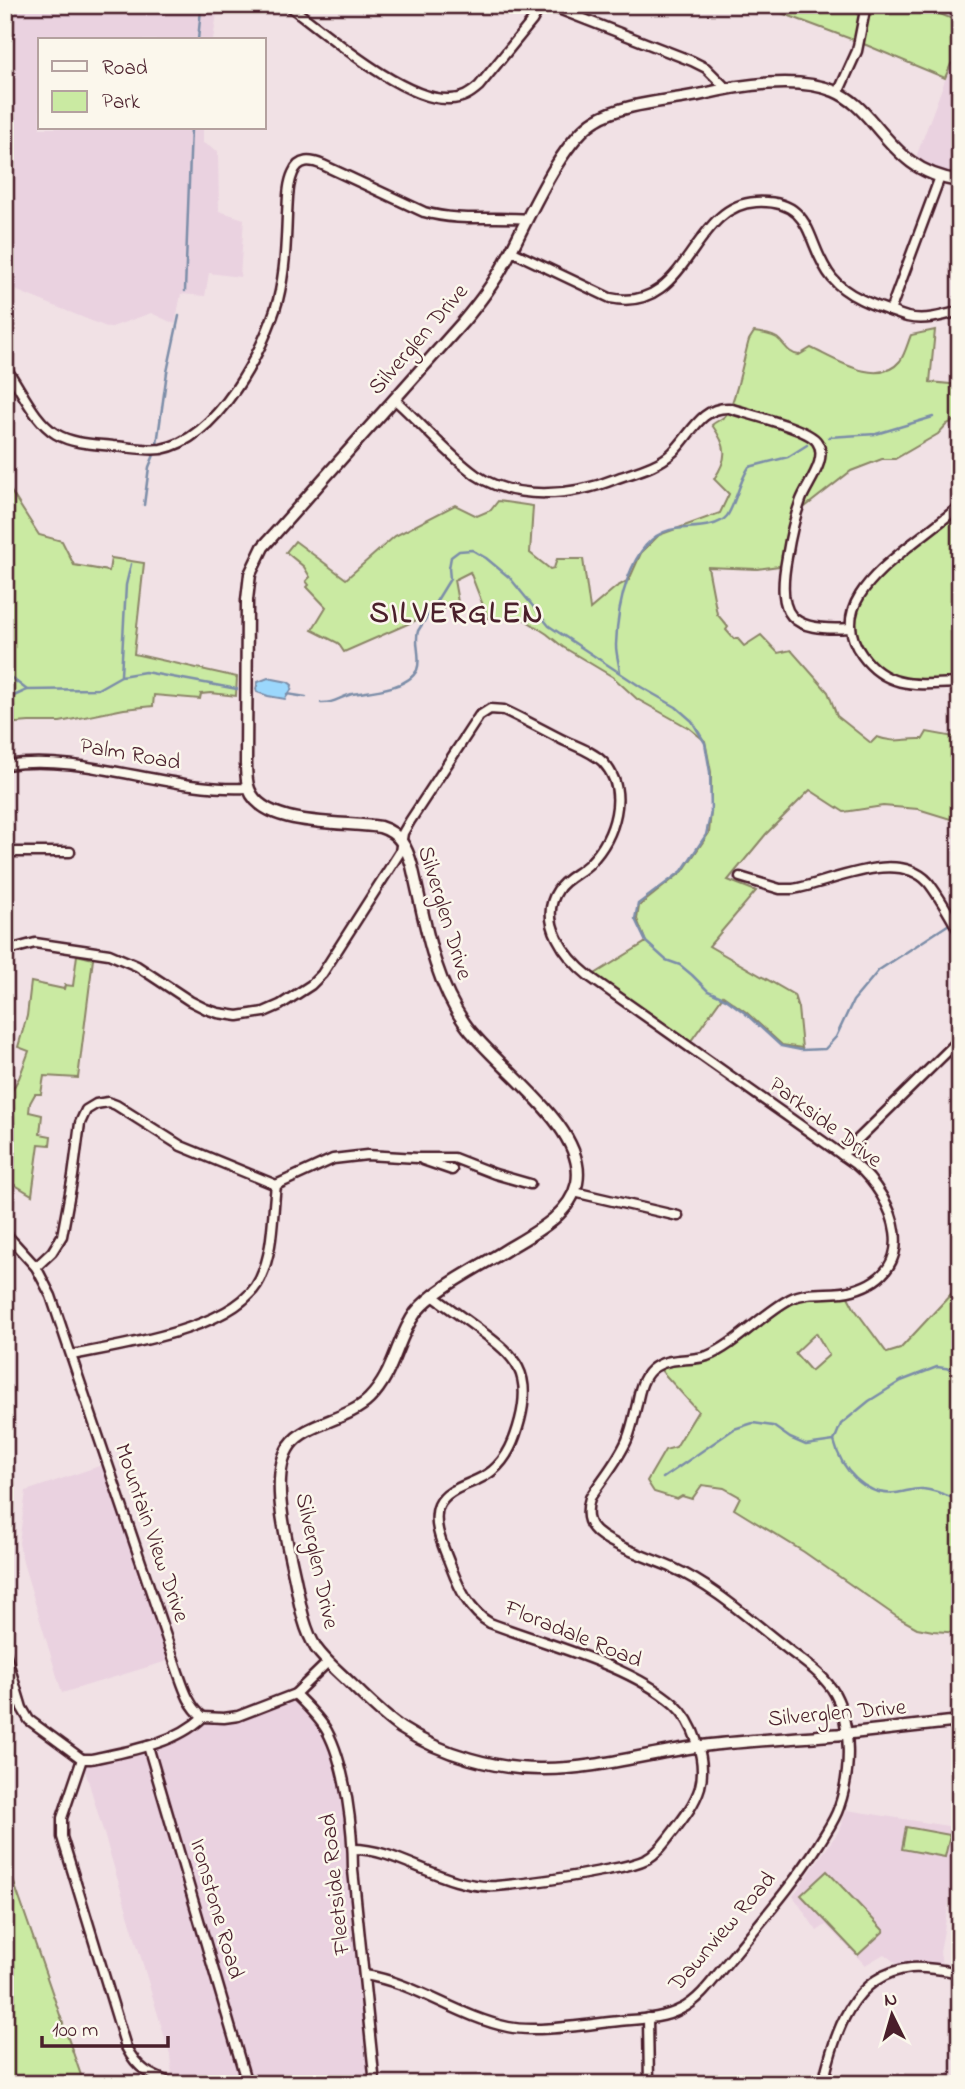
<svg xmlns="http://www.w3.org/2000/svg" width="965" height="2089" viewBox="0 0 965 2089" font-family="'Indie Flower',sans-serif">
<style>
.built{fill:#ead2e0}
.green{fill:#caeaa2;stroke:#8a8466;stroke-width:2;fill-rule:evenodd}
.water{fill:#9bd7fc;stroke:#7b8da8;stroke-width:2}
.lines{fill:none;stroke-linecap:round;stroke-linejoin:round}
.stream{stroke:#7b8da8;stroke-width:2.5}
.minor-casing{stroke:#4a1f2b;stroke-width:13}
.tertiary-casing{stroke:#4a1f2b;stroke-width:15}
.minor{stroke:#fbf7ec;stroke-width:8}
.tertiary{stroke:#fbf7ec;stroke-width:10}
.labels{text-anchor:middle;dominant-baseline:central;stroke-width:5;stroke-linejoin:round;paint-order:stroke}
.street-label{font-size:23px;fill:#4a1f2b;stroke:#fbf7ec}
.district-label{font-size:30px;font-weight:bold;letter-spacing:2px;fill:#4a1f2b;stroke:#fbf7ec}
</style>
<rect width="100%" height="100%" fill="#f1e1e5"/>
<filter id="ink" filterUnits="userSpaceOnUse"><feTurbulence type="fractalNoise" baseFrequency=".0143" numOctaves="2"/><feDisplacementMap in="SourceGraphic" scale="14" xChannelSelector="R" yChannelSelector="G"/><feConvolveMatrix kernelMatrix="1 2 1 2 8 2 1 2 1" color-interpolation-filters="sRGB"/></filter>
<g filter="url(#ink)">
<g class="built">
<path d="M5 5H218L213 40H40V128H203V143L218 151 219 211 244 219 240 277 209 273 205 296 181 294 175 324 151 313 109 328 5 286Z"/>
<path d="M960 59V181L913 165 951 64Z"/>
<path d="M108 1463 174 1659 62 1693 24 1566 19 1543 26 1491Z"/>
<path d="M295 1694 313 1711 340 1764 376 2084H173L170 2055 82 1760 148 1746 203 1717 224 1718Z"/>
<path d="M847 1810 960 1828V1842L940 1952 942 1966 901 1967 884 1954 865 1965 826 1925 817 1931 793 1896 838 1832Z"/>
</g>
<g class="green">
<path d="M760 5H918L960 22V59L951 64 945 78 859 42Z"/>
<path d="M935 330 930 382 960 385V418L947 424 938 434 895 459H882L851 471 796 514 786 565 757 569 708 567 717 614 728 627 726 630 734 639 737 638 744 646 761 635 778 653 791 650 828 692 837 716 871 743 877 737C896 744 904 738 923 739L927 732 960 738V822L918 809 883 806 844 812 810 790 766 834 728 880 756 891 709 946 794 995 798 1008 802 1048 782 1045 746 1012 723 996 688 1045 590 977 646 942 637 919 639 906 683 871 709 833 711 811V772L705 741 689 728 637 699 613 677 563 647 547 634 522 618H488L470 572 454 580 458 602 344 652 338 643 312 630 326 607 307 587 309 585 306 581 310 577 304 567 286 552 295 541 346 579 395 536 455 505 477 516 491 510 498 501 533 506 530 553 550 569 554 568 557 559H583L590 609 616 587 629 580 641 553 659 535 720 513 729 494 714 479C729 457 727 446 712 425 716 421 721 420 725 416 735 406 744 356 749 340L754 332C762 333 770 334 777 338 786 345 787 353 799 355L811 348C835 359 878 388 900 361 905 354 908 342 911 335Z"/>
<path d="M5 482 39 535 62 541 74 565 109 571 111 558 144 563 134 654 237 677 236 696 211 693 201 694 200 699 154 695 153 706 124 709 60 722H29L5 724Z"/>
<path d="M960 506V683L916 684 881 675 851 632 863 589Z"/>
<path d="M77 955 93 959 78 1078 44 1076 41 1094H35L30 1103 29 1112 42 1115 40 1134 51 1136 50 1145 39 1144 32 1195 5 1179V1093L10 1094 19 1078 29 1051 18 1047 27 1016 31 982 64 989 65 985 73 986Z"/>
<path d="M845 1291 854 1308 887 1353 900 1349 953 1292 960 1294C960 1302 961 1310 960 1318 958 1326 955 1331 956 1340H960V1633L933 1631 917 1628 897 1617 804 1552 734 1509 740 1497 724 1488 702 1485 692 1499 682 1496 677 1499 654 1492 647 1481 665 1450 676 1447 698 1411 657 1366 701 1358 790 1300ZM816 1333 829 1355 811 1371 795 1353Z"/>
<path d="M906 1827 950 1835 945 1857 902 1849Z"/>
<path d="M5 1857 84 2084H5Z"/>
<path d="M827 1871 884 1931 858 1955 801 1895Z"/>
</g>
<path class="water" d="M268 678 288 682 292 685 291 690 285 699 268 696 257 692 256 689 258 682Z"/>
<g class="lines">
<g class="stream">
<path d="M198 40 201 9"/>
<path d="M185 291 191 128"/>
<path d="M829 437 876 434 933 417"/>
<path d="M157 444 167 372 179 316"/>
<path d="M144 505 149 467 154 455"/>
<path d="M5 671 9 676 27 690 98 689 121 676 145 672 237 689"/>
<path d="M620 672C619 663 616 654 616 645 617 608 629 541 670 530 685 526 716 530 727 516 735 505 739 482 749 467L788 457 807 445"/>
<path d="M121 675 126 585 131 564"/>
<path d="M287 694 306 697"/>
<path d="M5 700 27 690"/>
<path d="M321 703C334 704 340 697 352 694 370 691 408 689 417 670 422 658 414 643 418 631L450 579 449 568 451 557 459 551 472 550 486 558 510 578 549 626 641 687 676 707 692 721 705 743 710 772 711 812 706 835 682 871 638 904 635 919 646 942 666 960 680 965 692 975 708 991 726 999 745 1013 781 1046 801 1050 825 1049 836 1037 853 1001 879 970 960 917"/>
<path d="M960 1370 937 1367 901 1381 869 1401 841 1424 834 1441C841 1469 865 1497 896 1493 905 1492 914 1488 923 1489 936 1490 948 1496 960 1501"/>
<path d="M663 1478 734 1429 753 1423 773 1426 790 1438 806 1445 834 1441"/>
</g>
<g class="minor-casing">
<g id="minor">
<path d="M288 5C325 32 404 102 450 99 462 99 470 94 479 86L532 21 541 5"/>
<path d="M548 5 692 61 706 68 726 88"/>
<path d="M838 93 857 51 866 5"/>
<path d="M511 251 610 298C689 315 690 205 756 202 816 199 805 245 832 278 849 299 882 308 907 317 925 321 942 316 960 311"/>
<path d="M890 311 940 177"/>
<path d="M5 367C21 388 33 420 56 434 73 444 95 444 113 446 129 447 146 451 161 449 218 439 264 350 278 300 285 272 286 244 287 215 288 202 287 186 293 173 299 158 311 160 323 165L424 212C460 222 490 216 527 219"/>
<path d="M394 399C421 423 447 454 476 475 514 501 574 496 615 479 634 472 658 467 673 452 691 435 700 407 729 408 747 414 808 428 817 442 829 459 807 484 801 500 794 519 790 538 787 557 776 616 790 632 850 628"/>
<path d="M960 506C943 520 926 533 909 546 876 573 829 610 862 655 888 691 921 684 960 683"/>
<path d="M5 765C87 753 166 792 248 788"/>
<path d="M5 852H70"/>
<path d="M740 877 780 889H793C831 883 896 848 928 882 940 897 950 916 960 933"/>
<path d="M5 951 35 943 109 954 137 966 190 1001 206 1009 218 1013 238 1016 264 1012 280 1005 311 985 322 974 400 852 403 833 410 821 479 716 490 709 504 710C523 719 542 729 561 739 575 746 592 751 603 762 630 791 615 837 590 863 581 873 565 878 558 890 537 921 566 958 590 977L855 1164C895 1198 923 1270 853 1290 833 1296 810 1289 790 1299 763 1313 734 1346 707 1356 689 1362 666 1356 651 1370 642 1378 639 1392 637 1404 634 1416 632 1428 627 1440 618 1461 602 1479 590 1498 587 1508 586 1520 593 1528 605 1544 653 1559 673 1568 715 1587 749 1619 785 1647 802 1661 824 1674 835 1694 852 1726 851 1773 839 1807 835 1820 826 1832 819 1844 794 1884 762 1920 732 1957 717 1974 702 1999 681 2009 663 2019 639 2019 619 2021 588 2024 537 2033 508 2027 459 2017 416 1983 365 1975"/>
<path d="M842 1155 960 1039"/>
<path d="M423 1160 452 1170"/>
<path d="M574 1192 678 1216"/>
<path d="M5 1233 36 1267 51 1296 178 1672C184 1689 189 1706 203 1717"/>
<path d="M36 1267 52 1252 62 1236 73 1176 80 1123 86 1110 96 1104 108 1102 116 1105 181 1146 276 1185 333 1159 367 1155 417 1158H454L495 1174 530 1184"/>
<path d="M72 1355C121 1345 237 1329 260 1279 274 1249 272 1217 276 1185"/>
<path d="M5 1652 22 1708 29 1720 82 1759"/>
<path d="M295 1694C307 1706 319 1717 327 1731 346 1766 353 1831 353 1870L375 2084"/>
<path d="M148 1746 247 2084"/>
<path d="M82 1759 62 1818V1837L126 2047C138 2070 150 2075 174 2084"/>
<path d="M82 1759H91C129 1751 175 1744 203 1717L224 1718 238 1716 295 1694 328 1662"/>
<path d="M353 1849C401 1849 443 1889 496 1886 531 1883 566 1878 601 1871 616 1868 633 1866 647 1859 658 1853 665 1842 673 1832 683 1819 695 1804 700 1787 707 1760 694 1722 674 1704 628 1664 547 1645 490 1623 470 1612 459 1588 451 1567 445 1550 431 1524 439 1505 448 1486 477 1484 492 1471 508 1458 515 1439 520 1420 532 1373 516 1357 481 1331 465 1319 449 1308 433 1296"/>
<path d="M648 2018 649 2084"/>
<path d="M823 2084C834 2034 852 1974 911 1968 927 1967 944 1970 960 1973"/>
</g>
</g>
<g class="tertiary-casing">
<path id="tertiary" d="M960 181C918 175 900 155 874 124 863 111 851 98 834 91 798 76 740 85 703 94 672 101 623 103 596 120 559 142 525 227 503 266 492 286 478 304 463 322L263 547 250 574 247 600 246 762C246 771 246 781 249 789 263 828 345 821 380 827 400 833 407 848 412 866 425 920 432 977 465 1024 494 1066 588 1127 577 1183 570 1216 532 1234 506 1250 481 1266 434 1289 416 1312 396 1339 395 1373 369 1399 348 1420 305 1423 290 1445 267 1477 289 1548 296 1584 300 1605 304 1629 316 1648 325 1661 339 1672 351 1684 367 1699 382 1715 401 1728 441 1754 496 1770 544 1769 600 1769 654 1751 710 1745 754 1740 799 1738 843 1734 882 1730 921 1725 960 1721"/>
</g>
<use href="#minor" class="minor"/>
<use href="#tertiary" class="tertiary"/>
</g>
</g>
<g class="labels">
<g class="street-label">
<text transform="translate(419 340) rotate(-49)">Silverglen Drive</text>
<text transform="translate(130 755) rotate(10)">Palm Road</text>
<text transform="translate(444 913) rotate(73)">Silverglen Drive</text>
<text transform="translate(825 1123) rotate(37)">Parkside Drive</text>
<text transform="translate(151 1533) rotate(71)">Mountain View Drive</text>
<text transform="translate(316 1561) rotate(78)">Silverglen Drive</text>
<text transform="translate(573 1635) rotate(22)">Floradale Road</text>
<text transform="translate(837 1714) rotate(-5)">Silverglen Drive</text>
<text transform="translate(336 1884) rotate(-96)">Fleetside Road</text>
<text transform="translate(216 1909) rotate(74)">Ironstone Road</text>
<text transform="translate(723 1932) rotate(-49)">Dawnview Road</text>
</g>
<g class="district-label">
<text x="457" y="615">SILVERGLEN</text>
</g>
</g>
<rect width="965" height="2089" fill="none" stroke="#fbf7ec" stroke-width="28"/>
<rect x="14" y="14" width="937" height="2061" fill="none" stroke="#4a1f2b" stroke-width="2.5" filter="url(#ink)"/>
<rect x="38" y="38" width="228" height="91" fill="#fbf7ec" stroke="#b4a19f" stroke-width="2"/>
<rect x="52" y="61" width="35" height="10" fill="#fbf7ec" stroke="#b4a19f" stroke-width="2"/>
<text x="102" y="74" font-size="21" fill="#4a1f2b">Road</text>
<rect x="52" y="91" width="35" height="21" fill="#caeaa2" stroke="#b4a19f" stroke-width="2"/>
<text x="102" y="108" font-size="21" fill="#4a1f2b">Park</text>
<g transform="translate(892 2015) rotate(355)" stroke="#fbf7ec" stroke-width="5" paint-order="stroke">
<path d="M0-5L12 26L0 18L-12 26Z" fill="#4a1f2b"/>
<text y="-10" font-size="19" font-weight="bold" text-anchor="middle" fill="#4a1f2b">N</text>
</g>
<path d="M42 2036v10h126v-10" fill="none" stroke="#4a1f2b" stroke-width="3.5"/>
<text x="52" y="2036" font-size="21" fill="#4a1f2b" stroke="#fbf7ec" stroke-width="5" paint-order="stroke">100 m</text>
</svg>
